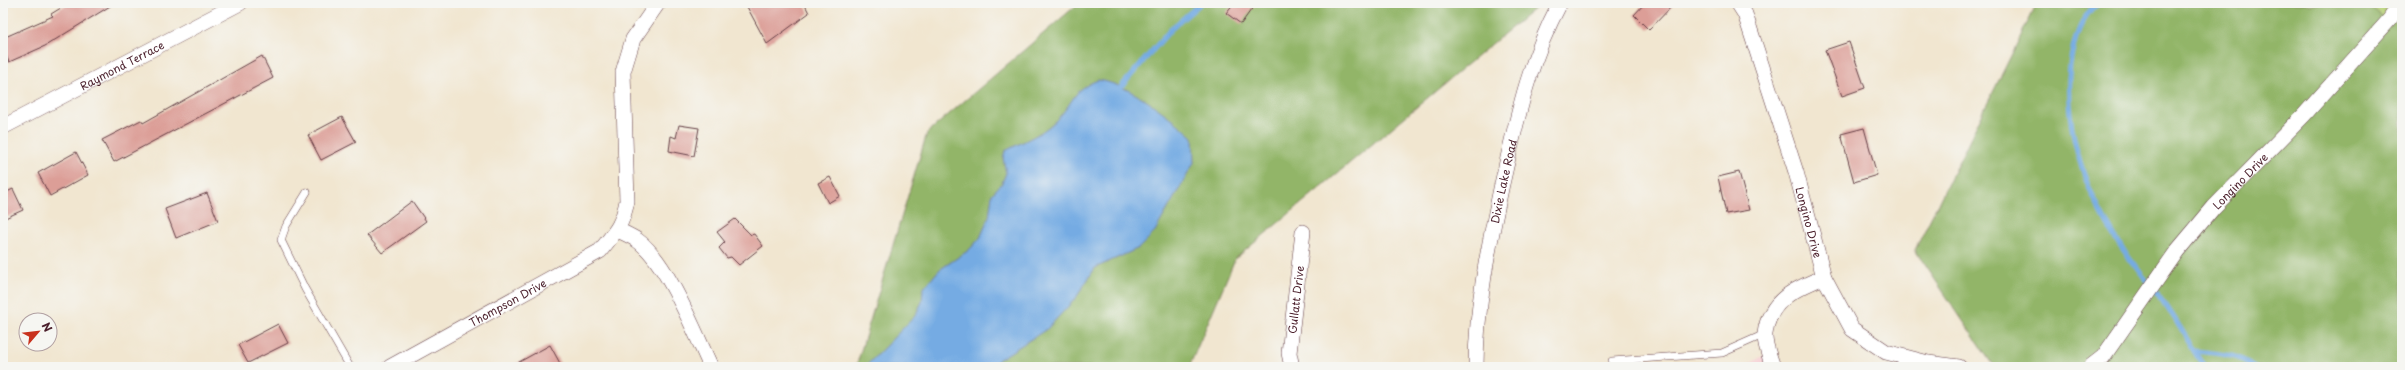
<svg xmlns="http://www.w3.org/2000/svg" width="2405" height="370" viewBox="0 0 2405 370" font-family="'Playpen Sans',sans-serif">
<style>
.built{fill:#f7cfd4}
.green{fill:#b8d378;stroke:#817952}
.forest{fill:#92b568;stroke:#6e6a4a}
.water{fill:#74abe3;stroke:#5f6587}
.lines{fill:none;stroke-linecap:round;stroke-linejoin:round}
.stream{stroke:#74abe3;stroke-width:5}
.building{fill:#dc9e97}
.lane-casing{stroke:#633d44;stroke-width:8}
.street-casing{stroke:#633d44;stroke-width:16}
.lane{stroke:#fff;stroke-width:7}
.street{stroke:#fff;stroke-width:15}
.labels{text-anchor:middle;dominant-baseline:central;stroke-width:3;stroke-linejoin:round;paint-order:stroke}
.street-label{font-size:11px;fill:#4a1f2b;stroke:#f6f6f2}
</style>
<rect width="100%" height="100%" fill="#f6f6f2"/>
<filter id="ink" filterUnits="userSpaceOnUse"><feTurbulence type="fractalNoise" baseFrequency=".025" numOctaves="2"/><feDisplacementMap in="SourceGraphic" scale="8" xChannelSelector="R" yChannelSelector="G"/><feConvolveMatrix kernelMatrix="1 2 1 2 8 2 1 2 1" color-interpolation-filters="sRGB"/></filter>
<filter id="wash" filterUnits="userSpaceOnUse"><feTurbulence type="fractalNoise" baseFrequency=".012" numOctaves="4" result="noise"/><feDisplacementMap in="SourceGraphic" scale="16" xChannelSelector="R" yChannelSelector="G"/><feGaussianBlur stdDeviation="0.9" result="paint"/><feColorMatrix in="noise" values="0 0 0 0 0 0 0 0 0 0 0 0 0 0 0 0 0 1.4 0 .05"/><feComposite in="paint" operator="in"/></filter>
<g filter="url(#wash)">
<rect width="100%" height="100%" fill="#f1e6d0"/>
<path class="built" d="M1768 353 1777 367H1744Z"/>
<path class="green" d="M2366 3H2402L2387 22Z"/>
<g class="forest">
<path d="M1079 3H1541L1235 259 1189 367H856L927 133Z"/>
<path d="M2037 3H2366L2387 22 2402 3V367H1994L1915 250Z"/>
</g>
<path class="water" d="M1098 80C1129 84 1170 116 1193 137L1194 163 1154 233 1139 248 1095 268 1076 298 1047 329 998 360 992 367H865L915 316 922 302 923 289 939 270 969 250 980 238 989 217 992 194 1002 183 1006 173 1003 158 1005 151C1024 141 1046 133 1060 116 1076 98 1073 90 1098 80Z"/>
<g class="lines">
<g class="stream">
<path d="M2098 3C2080 17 2073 43 2070 65 2062 137 2092 211 2136 267 2144 279 2154 288 2162 300 2178 322 2190 345 2204 367"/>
<path d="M1121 87 1171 29 1201 3"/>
<path d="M2194 351C2215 353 2238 354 2254 367"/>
</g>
</g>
<g id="blocks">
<g class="building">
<path d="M69 3H115L45 46 9 62 3 48V38L53 16 51 14Z"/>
<path d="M745 3H804L809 13 767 44Z"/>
<path d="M1234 3H1256L1241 24 1226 13Z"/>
<path d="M1645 3H1675L1649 30 1634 15Z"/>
<path d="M1849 42 1865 88 1842 96 1825 50Z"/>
<path d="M262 56 273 78 114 162 102 140 141 120 143 123Z"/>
<path d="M342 117 356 142 321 160 308 135Z"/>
<path d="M679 125 699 128 694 156 669 151 671 136 676 138Z"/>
<path d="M1864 128 1877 175 1854 182 1841 134Z"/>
<path d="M76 152 88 175 50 196 38 173Z"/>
<path d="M1739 172 1749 210 1726 214 1718 177Z"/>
<path d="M830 177 840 196 828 203 818 183Z"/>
<path d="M13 189 23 210 3 219V194Z"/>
<path d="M207 193 218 221 176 238 165 209Z"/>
<path d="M412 201 426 221 382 253 367 235Z"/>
<path d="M735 219 751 235 754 234 763 246 739 265 731 257 727 258 719 248 725 242 717 232Z"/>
<path d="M278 324 288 343 248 363 238 345Z"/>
<path d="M550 345 562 367H510Z"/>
</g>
</g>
</g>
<g filter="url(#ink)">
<use href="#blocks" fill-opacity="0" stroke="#633d44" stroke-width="1"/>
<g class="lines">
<g class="lane-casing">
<g id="lane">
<path d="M307 192 286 226 281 240 305 289 350 367"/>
<path d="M1612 361 1722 353 1765 334"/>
</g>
</g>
<g class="street-casing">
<g id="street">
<path id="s1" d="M1738 3 1745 14 1796 172 1824 277 1852 329 1886 352 1928 363 1959 367"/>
<path id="s2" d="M3 127 240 3"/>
<path d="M618 230C624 233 631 236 637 240 667 261 695 333 711 367"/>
<path id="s3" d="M390 367 600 251C616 231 622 226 627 201L623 72 633 39 658 3"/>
<path id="s4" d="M1292 367 1289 353 1303 232"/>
<path id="s5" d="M1476 367C1476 305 1489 245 1502 184 1517 119 1528 63 1560 3"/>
<path d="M1773 367C1770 357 1764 344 1765 334 1769 299 1797 288 1824 277"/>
<path id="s6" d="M2090 367 2103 357 2177 251 2214 207 2304 115 2390 19 2400 3"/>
</g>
</g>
<use href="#lane" class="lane"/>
<use href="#street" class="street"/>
</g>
</g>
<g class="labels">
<g class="street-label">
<text stroke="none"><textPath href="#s2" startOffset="134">Raymond Terrace</textPath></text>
<text stroke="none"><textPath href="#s5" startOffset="188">Dixie Lake Road</textPath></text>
<text stroke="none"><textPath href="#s6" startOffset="240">Longino Drive</textPath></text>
<text stroke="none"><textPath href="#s1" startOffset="231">Longino Drive</textPath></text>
<text stroke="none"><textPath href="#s4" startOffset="68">Gullatt Drive</textPath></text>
<text stroke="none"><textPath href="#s3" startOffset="134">Thompson Drive</textPath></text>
</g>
</g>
<rect width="2405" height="370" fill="none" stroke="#f6f6f2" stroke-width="16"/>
<g transform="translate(38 332) rotate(62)"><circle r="19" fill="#f6f6f2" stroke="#b1a0a2"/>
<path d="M0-3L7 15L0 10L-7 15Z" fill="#c8321e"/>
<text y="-6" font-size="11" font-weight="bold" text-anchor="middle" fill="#4a1f2b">N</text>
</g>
</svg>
